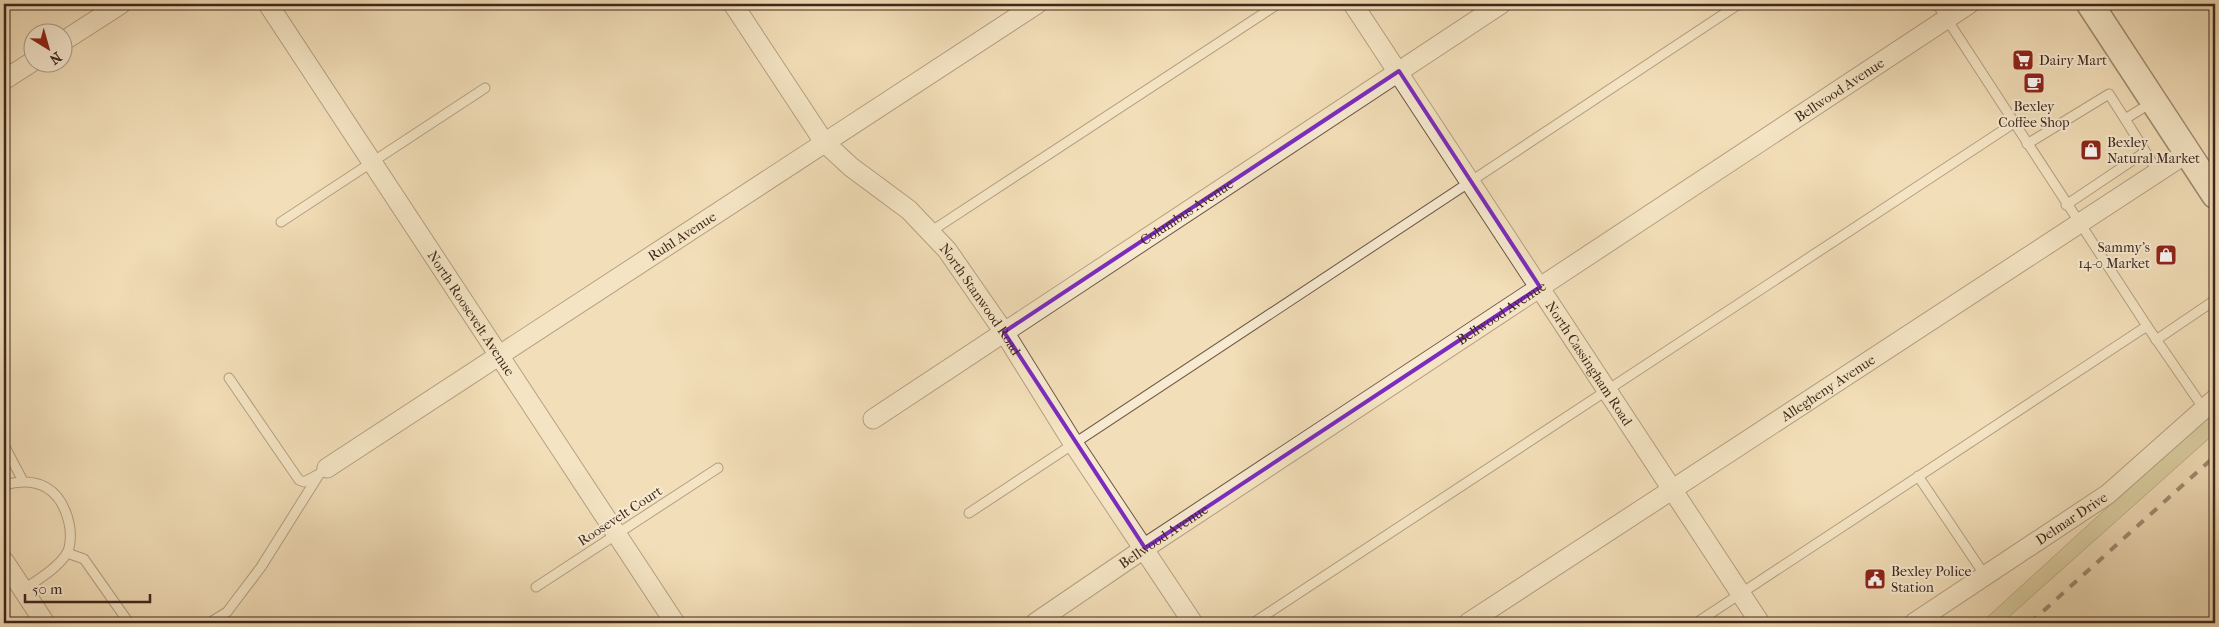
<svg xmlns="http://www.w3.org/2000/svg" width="2219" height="627" viewBox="0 0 2219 627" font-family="'IM FELL French Canon',serif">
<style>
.green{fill:#c1bf8a;stroke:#807353}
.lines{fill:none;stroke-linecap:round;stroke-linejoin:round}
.lane-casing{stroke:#6b5543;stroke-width:11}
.street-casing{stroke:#6b5543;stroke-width:21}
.secondary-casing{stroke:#3e271c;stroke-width:29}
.lane{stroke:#f7ead1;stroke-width:9}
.street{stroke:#f7ead1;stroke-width:19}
.secondary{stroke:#f7ead1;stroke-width:26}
.rail{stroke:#3e271c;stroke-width:4;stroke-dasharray:9 9;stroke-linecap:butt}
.marked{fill:none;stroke:#7b2cbf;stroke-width:4;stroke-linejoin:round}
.labels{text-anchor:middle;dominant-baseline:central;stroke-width:4;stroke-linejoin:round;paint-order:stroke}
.poi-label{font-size:14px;fill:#3e271c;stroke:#f7ead1;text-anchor:start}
.street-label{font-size:14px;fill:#3e271c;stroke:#f7ead1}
</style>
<rect width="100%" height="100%" fill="#f2deb8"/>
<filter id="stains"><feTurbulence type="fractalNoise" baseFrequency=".004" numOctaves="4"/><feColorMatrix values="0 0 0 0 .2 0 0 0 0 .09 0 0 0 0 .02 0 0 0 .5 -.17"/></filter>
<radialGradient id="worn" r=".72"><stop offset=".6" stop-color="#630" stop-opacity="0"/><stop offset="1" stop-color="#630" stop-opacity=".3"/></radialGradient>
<path class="green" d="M2215 412V433L2002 623H1981L2132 485Z"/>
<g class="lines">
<g class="lane-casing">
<g id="lane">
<path d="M2151 103 2125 119 2158 172"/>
<path d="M2027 144 2109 94 2125 119"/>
<path d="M2066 205 2145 152"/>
<path d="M281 222 485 88"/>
<path d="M930 232 1278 4"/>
<path d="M2147 326 2204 409"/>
<path d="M2156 340 2215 300"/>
<path d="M229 378 299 480 304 482 317 475"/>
<path d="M4 445 23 481"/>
<path d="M1918 476 1986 577"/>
<path d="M4 485C38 476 61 488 69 523 71 531 71 546 67 553 58 568 37 580 23 590"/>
<path d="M969 513 1739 4"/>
<path d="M67 553 84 559 129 623"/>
<path d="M536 587 718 468"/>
<path d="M209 623 227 612 261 567 320 473 327 468"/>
<path d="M1253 623 2014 123"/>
<path d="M1696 623 2147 326 1937 4"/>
</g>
</g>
<g class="street-casing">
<g id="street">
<path id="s1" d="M268 4 675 623"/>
<path id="s2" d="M733 4 824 142 851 167 909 210 947 250 1004 332 1073 443 1193 623"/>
<path id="s3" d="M1353 4 1760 623"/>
<path d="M62 42 121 4"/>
<path d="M4 80 32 62"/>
<path id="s4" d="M873 419 1501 4"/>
<path id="s5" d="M327 468 1037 4"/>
<path d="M4 561 45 623"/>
<path id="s6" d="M1035 623 1145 548 1969 4"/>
<path id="s7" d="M1468 623 2187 153"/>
<path id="s8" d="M1914 623 2108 494 2215 399"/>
</g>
</g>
<g class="secondary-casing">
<path id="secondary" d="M2090 4 2215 195"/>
</g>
<use href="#lane" class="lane"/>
<use href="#street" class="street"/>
<use href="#secondary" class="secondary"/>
<path class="rail" d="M2030 623 2215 456"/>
</g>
<path d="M0 0H2219V627H0ZM1399 71 1540 287 1145 548 1004 332Z" fill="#f2deb8" fill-opacity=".55" fill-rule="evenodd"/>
<path class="marked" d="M1399 71 1540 287 1145 548 1004 332Z"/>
<defs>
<g id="supermarket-square" transform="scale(1.125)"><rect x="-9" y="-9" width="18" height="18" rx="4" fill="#8f2418" stroke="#f7ead1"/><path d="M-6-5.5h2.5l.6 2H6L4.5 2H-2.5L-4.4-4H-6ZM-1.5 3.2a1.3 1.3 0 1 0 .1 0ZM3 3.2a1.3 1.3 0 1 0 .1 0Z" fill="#fff"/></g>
<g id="cafe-square" transform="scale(1.125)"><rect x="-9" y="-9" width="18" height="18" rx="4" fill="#8f2418" stroke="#f7ead1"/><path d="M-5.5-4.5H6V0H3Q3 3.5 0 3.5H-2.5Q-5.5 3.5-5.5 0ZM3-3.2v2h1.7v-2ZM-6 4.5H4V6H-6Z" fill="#fff"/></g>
<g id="shop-square" transform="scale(1.125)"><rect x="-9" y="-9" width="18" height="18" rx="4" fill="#8f2418" stroke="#f7ead1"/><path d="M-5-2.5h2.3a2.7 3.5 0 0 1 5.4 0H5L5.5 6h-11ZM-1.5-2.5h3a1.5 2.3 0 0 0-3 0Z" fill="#fff"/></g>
<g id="civic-square" transform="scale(1.125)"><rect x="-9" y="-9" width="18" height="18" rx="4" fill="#8f2418" stroke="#f7ead1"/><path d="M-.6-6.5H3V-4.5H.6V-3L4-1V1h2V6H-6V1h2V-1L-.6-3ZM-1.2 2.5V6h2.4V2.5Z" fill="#fff"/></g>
</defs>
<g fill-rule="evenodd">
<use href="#supermarket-square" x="2023" y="60"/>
<use href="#cafe-square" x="2034" y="83"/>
<use href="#shop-square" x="2091" y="150"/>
<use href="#shop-square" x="2166" y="255"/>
<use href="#civic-square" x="1875" y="579"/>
</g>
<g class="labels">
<g class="poi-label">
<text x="2039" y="60">Dairy Mart</text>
<text x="2034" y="106" text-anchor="middle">Bexley<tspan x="2034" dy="16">Coffee Shop</tspan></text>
<text x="2107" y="142">Bexley<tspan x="2107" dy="16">Natural Market</tspan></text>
<text x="2150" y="247" text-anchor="end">Sammy's<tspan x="2150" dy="16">14-0 Market</tspan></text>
<text x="1891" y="571">Bexley Police<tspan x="1891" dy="16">Station</tspan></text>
</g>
<g class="street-label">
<text stroke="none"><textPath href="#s6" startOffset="965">Bellwood Avenue</textPath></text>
<text stroke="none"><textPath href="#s4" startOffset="376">Columbus Avenue</textPath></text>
<text stroke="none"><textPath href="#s5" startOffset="424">Ruhl Avenue</textPath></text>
<text stroke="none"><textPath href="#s2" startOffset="389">North Stanwood Road</textPath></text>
<text stroke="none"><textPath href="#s6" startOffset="560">Bellwood Avenue</textPath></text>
<text stroke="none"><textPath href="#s1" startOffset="370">North Roosevelt Avenue</textPath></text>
<text stroke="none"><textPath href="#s3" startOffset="430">North Cassingham Road</textPath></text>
<text stroke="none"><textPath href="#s7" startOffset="430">Allegheny Avenue</textPath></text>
<text transform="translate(620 516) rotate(-33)">Roosevelt Court</text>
<text stroke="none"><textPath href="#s8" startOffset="189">Delmar Drive</textPath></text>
<text stroke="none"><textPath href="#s6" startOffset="155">Bellwood Avenue</textPath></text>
</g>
</g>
<rect width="2219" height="627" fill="none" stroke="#f2deb8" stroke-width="20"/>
<rect x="5" y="5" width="2209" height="617" fill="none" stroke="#3e271c" stroke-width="2.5"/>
<rect x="10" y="10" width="2199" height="607" fill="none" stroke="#3e271c"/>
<g transform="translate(48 48) rotate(143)"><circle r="24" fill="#f7ead1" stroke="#ad9c89"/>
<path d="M0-4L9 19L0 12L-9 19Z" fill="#8f2418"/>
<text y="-8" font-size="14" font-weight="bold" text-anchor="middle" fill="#3e271c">N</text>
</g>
<path d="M25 594v8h125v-8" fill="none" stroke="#3e271c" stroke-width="2.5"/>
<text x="32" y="594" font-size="15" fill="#3e271c" stroke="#f7ead1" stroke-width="4" paint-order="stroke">50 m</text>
<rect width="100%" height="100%" filter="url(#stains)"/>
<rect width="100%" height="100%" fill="url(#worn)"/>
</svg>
